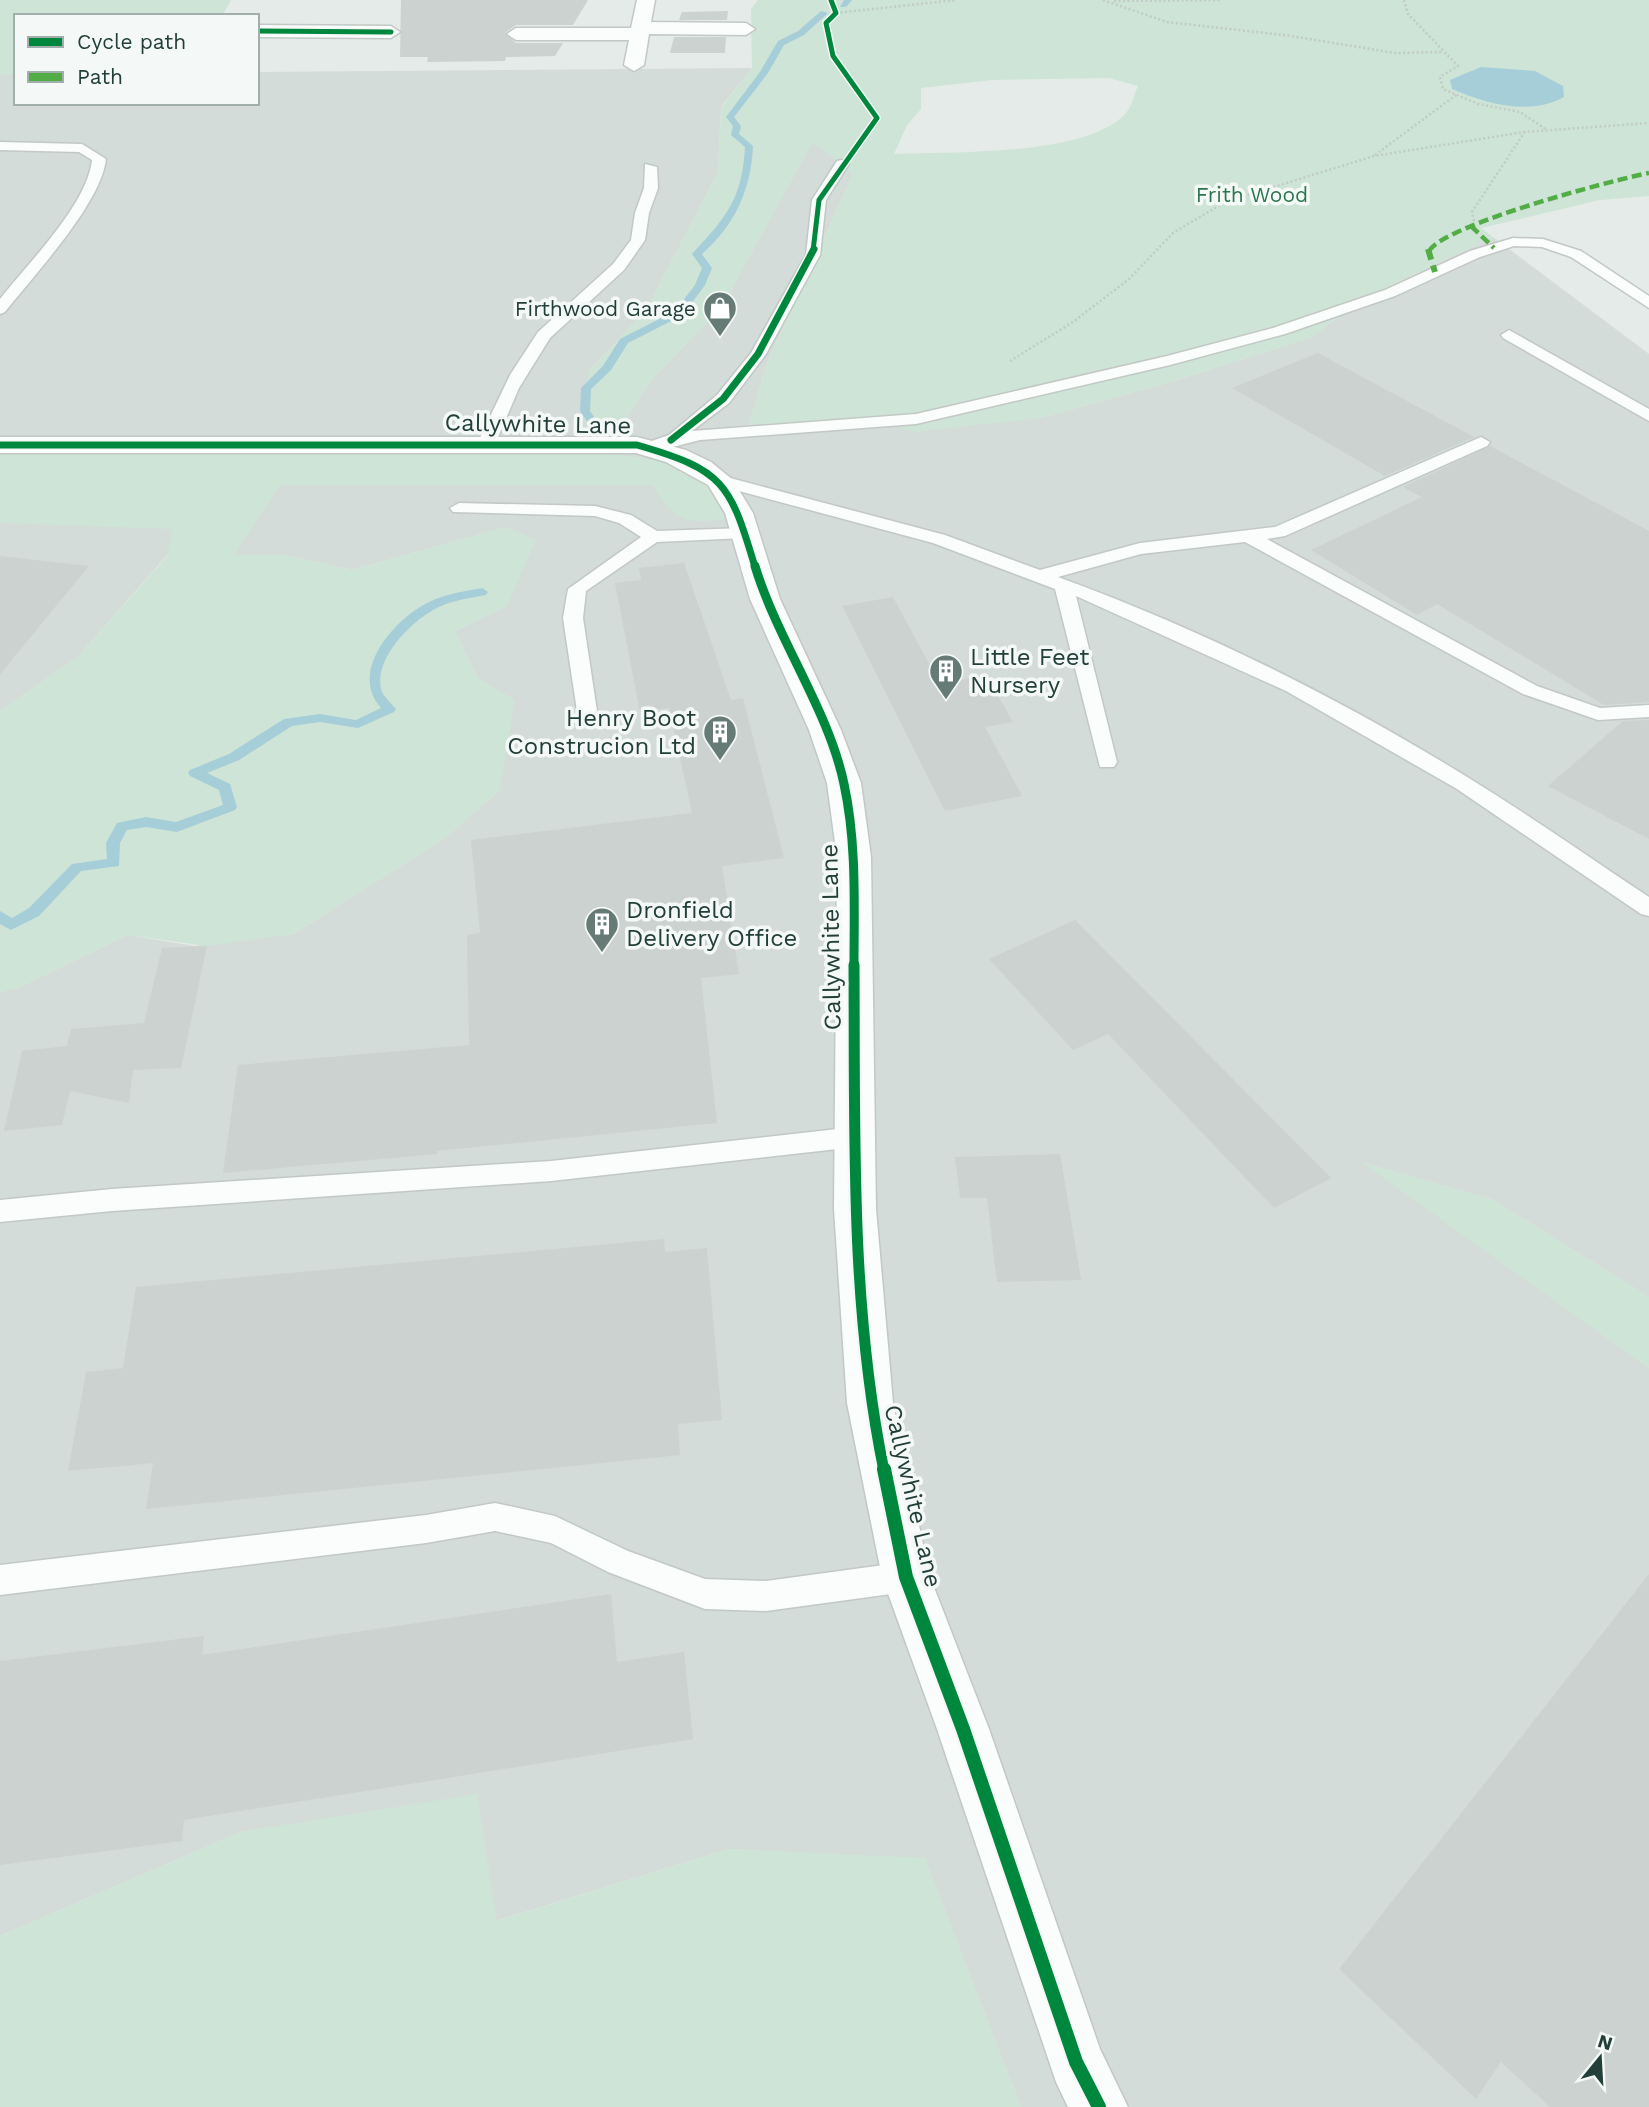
<svg xmlns="http://www.w3.org/2000/svg" width="1649" height="2107" viewBox="0 0 1649 2107" font-family="'Work Sans',sans-serif">
<style>
.built{fill:#d3dcd8}
.green{fill:#cee4d6;fill-rule:evenodd}
.water{fill:#a6ced9}
.lines{fill:none;stroke-linecap:round;stroke-linejoin:round}
.stream{fill:#a6ced9;fill-rule:evenodd}
.building{fill:#ccd2d0}
.lane-casing{stroke:#c2c8c5;stroke-width:3}
.street-casing{stroke:#c2c8c5;stroke-width:3}
.path{stroke:#c1cbc8;stroke-width:2.5;stroke-dasharray:2 2.5;stroke-linecap:butt}
.lane{fill:#fbfcfc;fill-rule:evenodd}
.street{fill:#fbfcfc;fill-rule:evenodd}
.quiet-far1{stroke:#53ad46;stroke-width:4.5;stroke-dasharray:10 4.5;stroke-linecap:butt}
.quiet{stroke:#53ad46;stroke-width:6;stroke-dasharray:11 6;stroke-linecap:butt}
.cycleway-far4-casing{stroke:#f4f9f7;stroke-width:8}
.cycleway-far3-casing{stroke:#f4f9f7;stroke-width:10}
.cycleway-far2-casing{stroke:#f4f9f7;stroke-width:12}
.cycleway-far1-casing{stroke:#f4f9f7;stroke-width:16}
.cycleway-casing{stroke:#f4f9f7;stroke-width:18}
.cycleway-far4{stroke:#00873e;stroke-width:5}
.cycleway-far3{stroke:#00873e;stroke-width:7}
.cycleway-far2{stroke:#00873e;stroke-width:9}
.cycleway-far1{stroke:#00873e;stroke-width:11}
.cycleway{stroke:#00873e;stroke-width:14}
.labels{text-anchor:middle;dominant-baseline:central;stroke-width:7;stroke-linejoin:round;paint-order:stroke}
.far-park-label{font-size:21px;fill:#2c764e;stroke:#f4f9f7}
.far-poi-label{font-size:21px;fill:#223f39;stroke:#f4f9f7;text-anchor:end}
.street-label{font-size:24px;fill:#223f39;stroke:#f4f9f7}
.poi-label{font-size:24px;fill:#223f39;stroke:#f4f9f7;text-anchor:start}
</style>
<rect width="100%" height="100%" fill="#e5ebe8"/>
<path class="built" d="M752 68 721 107 718 172 647 309 588 372 621 426 652 379 721 308 813 141 853 174 767 363 749 425 866 418H1040L1174 381 1312 337 1359 300 1493 237 1649 354V1297L1493 1200 1364 1163 1649 1368V2107H1021L925 1859 729 1849 496 1921 477 1795 241 1832 0 1936V992L20 987 127 935 195 946 293 934 445 838 500 790 477 677 455 631 507 606 506 527 352 570 284 555H167L78 657 0 711V74H16V103H257V72Z"/>
<g class="green">
<path d="M0 0H231L222 16H16V74H0Z"/>
<path d="M758 0H1649V196L1600 200 1481 228 1493 237 1359 300 1312 337 1174 381 1040 418 915 432 866 418 749 425 767 363 853 174 813 142 721 308 652 379 621 426 590 416 588 372 647 309 718 172 721 108 752 68 751 9ZM1109 78 1138 86C1134 95 1131 109 1124 115 1085 156 950 152 894 154L907 125 921 109V88L992 80Z"/>
<path d="M605 453 655 460 706 477 726 519C684 525 675 521 652 485H280L234 555H284L352 570 506 527 536 540 507 606 455 631 477 677 515 700 500 790 445 838 293 934 207 946 127 935 20 987 0 992V711L78 657 167 556 172 529 0 523V454Z"/>
<path d="M1361 1162 1493 1200 1649 1297V1368Z"/>
<path d="M477 1794 497 1921 729 1849 925 1858 1021 2107H0V1936L241 1832Z"/>
</g>
<path class="water" d="M1481 67 1535 71 1563 86 1564 97C1529 116 1487 104 1452 89L1450 80Z"/>
<g class="lines">
<g class="stream">
<path d="M844 0H852L846 7H840Z"/>
<path d="M821 11 828 13 804 35 784 45 768 73 734 117 741 126 739 134 753 146C751 190 735 225 702 254L712 268 705 285 683 315 628 343 611 370 591 389 590 411 600 425 591 427 580 411 581 388 603 366 620 339 675 311 695 285 702 268 692 254C726 217 742 200 745 147L731 135 733 126 726 117 760 72 778 41 798 31Z"/>
<path d="M482 588 488 592 486 595C470 598 454 600 439 607 413 619 371 660 382 692 385 698 391 703 396 709L394 712 358 728 320 722 292 726 239 760 207 773 230 784 237 807 235 810 177 832 146 827 127 830 120 843 119 866 81 871 39 916 11 930 0 924V911L12 918 29 908 72 864 107 859 106 843 117 823 146 817 176 822 223 805 219 790 190 776 188 773 190 770 229 754 284 719 320 714 356 720 381 708C350 674 389 626 420 607 438 595 461 592 482 588Z"/>
</g>
</g>
<g class="building">
<path d="M401 0H588L573 25H516L505 33 516 43H563L555 56 506 57 505 61 427 62 428 57H400Z"/>
<path d="M728 11 727 20H679L682 12Z"/>
<path d="M674 37H726L725 53H670Z"/>
<path d="M1318 353 1474 437 1385 476 1232 388Z"/>
<path d="M1490 446 1649 531V702L1604 705 1437 604 1417 615 1311 550 1422 497 1403 487Z"/>
<path d="M0 556 89 566 0 674Z"/>
<path d="M684 563 731 700 743 698 784 858 722 866 739 974 701 978 717 1123 437 1151V1154L223 1173 238 1065 469 1045 467 935 480 933 471 840 692 813 669 708 640 712 615 583 641 580 639 568Z"/>
<path d="M893 597 940 684 986 675 1013 722 985 727 1022 796 945 811 842 606Z"/>
<path d="M1649 720V839L1548 786 1623 721Z"/>
<path d="M1075 920 1331 1178 1274 1208 1108 1034 1073 1050 989 959Z"/>
<path d="M207 946 181 1068 133 1070 129 1103 70 1091 62 1125 4 1131 22 1051 67 1046 71 1029 144 1023 162 948Z"/>
<path d="M1060 1154 1081 1280 997 1282 987 1198H960L955 1157Z"/>
<path d="M664 1239 665 1252 707 1248 722 1420 678 1424 680 1455 146 1509 153 1463 68 1471 86 1372 123 1368 136 1287Z"/>
<path d="M1649 1574V2107H1550L1501 2062 1476 2099 1339 1969Z"/>
<path d="M611 1594 617 1662 684 1652 693 1739 184 1820 182 1841 0 1865V1661L204 1636 202 1655Z"/>
</g>
<g class="lines">
<g class="lane-casing">
<g id="lane">
<path d="M0 142 82 144 106 159C101 204 34 275 5 312L0 314V299C28 263 87 205 92 160L79 152 0 150Z"/>
<path d="M842 160 849 164 826 200 820 255 766 354 729 403 692 431 916 414 1167 356 1273 328 1385 290 1470 251 1513 238 1543 239 1581 251 1649 296V308L1571 257 1542 247 1514 246 1480 257 1395 296 1285 334 1170 365 916 424 700 440 649 453 643 452 640 448 643 444 669 435 717 395 751 353 806 255 812 200 837 161Z"/>
<path d="M645 164 657 167 658 188 649 213 645 240 624 270 550 338 519 388 495 444 486 449 480 448 477 444 510 375 538 332 613 264 631 240 635 213 644 188Z"/>
<path d="M1509 330 1649 409V421L1503 338 1501 335Z"/>
<path d="M1481 437 1490 442 1487 446 1285 536 1267 539 1537 686 1600 708 1649 705V717L1598 720 1523 694 1245 542 1141 554 1058 577C1201 629 1342 699 1472 780 1532 817 1590 858 1649 897V916L1641 914 1457 789 1286 691 1076 596 1117 762 1114 767H1100L1055 589 933 543 713 484 710 480 719 475 945 535 1040 570 1140 543 1275 527Z"/>
<path d="M459 503 595 506 631 515 657 531 745 528 754 533 745 538 657 542 586 591 583 618 597 711 587 717 577 711 563 618 568 589 641 537 619 523 595 516 453 512 450 508Z"/>
<path d="M855 1127 864 1130 868 1137 864 1144 855 1147 551 1181 112 1211 0 1222V1200L112 1189 551 1161Z"/>
<path d="M495 1503 555 1516 628 1551 705 1579 766 1581 906 1562 917 1567 921 1577 917 1587 906 1592 766 1611 705 1609 608 1572 551 1543 495 1531 426 1543 0 1595V1565L426 1515Z"/>
</g>
</g>
<g class="street-casing">
<g id="street">
<path d="M637 0H655L651 22 746 23 755 29 746 35 649 34 644 65 634 71 624 65 629 40H516L507 34 516 28H631Z"/>
<path d="M257 25 391 26 400 32 391 38 257 37Z"/>
<path d="M0 437H637L686 450 711 462 733 480 753 513 780 599 841 730 861 783 871 857 876 1209 893 1403 930 1577 989 1729 1100 2049 1128 2107H1068L1056 2082 937 1729 882 1577 847 1403 834 1209 837 857 827 783 809 730 750 599 725 513 708 485 666 462 636 453H0Z"/>
</g>
</g>
<g class="path">
<path d="M1103 0 1167 22 1291 36 1395 53 1443 52"/>
<path d="M1404 0 1408 14 1458 66 1440 77 1443 89 1478 104 1520 112 1547 130"/>
<path d="M1114 1 1222 0"/>
<path d="M836 13 956 0"/>
<path d="M1375 155 1456 95"/>
<path d="M1474 221 1472 212 1524 133"/>
<path d="M1010 361 1073 322 1129 279 1173 233 1225 202 1374 156 1524 132 1649 123"/>
</g>
<use href="#lane" class="lane"/>
<use href="#street" class="street"/>
<g class="quiet-far1">
<path d="M1471 226 1494 248"/>
<path d="M1429 251C1444 225 1612 180 1649 173"/>
</g>
<path class="quiet" d="M1428 249 1435 272"/>
<g class="cycleway-far4-casing">
<g id="cycleway-far4">
<path d="M257 31 391 32"/>
<path d="M813 251 819 200 877 118 833 56 826 23 836 13 831 0"/>
</g>
</g>
<g class="cycleway-far3-casing">
<g id="cycleway-far3">
<path d="M671 440 723 399 758 354 814 249"/>
<path d="M0 445H637C724 470 730 483 755 567"/>
</g>
</g>
<g class="cycleway-far2-casing">
<path id="cycleway-far2" d="M755 566C777 639 829 711 844 784 857 844 854 906 854 967"/>
</g>
<g class="cycleway-far1-casing">
<path id="cycleway-far1" d="M854 965C855 1134 850 1305 884 1471"/>
</g>
<g class="cycleway-casing">
<path id="cycleway" d="M884 1469 906 1577 963 1729 1076 2062 1099 2107"/>
</g>
<use href="#cycleway-far4" class="cycleway-far4"/>
<use href="#cycleway-far3" class="cycleway-far3"/>
<use href="#cycleway-far2" class="cycleway-far2"/>
<use href="#cycleway-far1" class="cycleway-far1"/>
<use href="#cycleway" class="cycleway"/>
</g>
<defs>
<g id="shop-pin" transform="scale(1.75)"><path d="M0 17L-7.5 6A9.5 9.5 0 1 1 7.5 6Z" fill="#667b76" stroke="#f4f9f7"/><path d="M-5-2.5h2.3a2.7 3.5 0 0 1 5.4 0H5L5.5 6h-11ZM-1.5-2.5h3a1.5 2.3 0 0 0-3 0Z" fill="#fff"/></g>
<g id="building-pin" transform="scale(1.75)"><path d="M0 17L-7.5 6A9.5 9.5 0 1 1 7.5 6Z" fill="#667b76" stroke="#f4f9f7"/><path d="M-4-6H4V6H1V3H-1V6H-4ZM-2.5-4.3h1.7v1.8h-1.7ZM.8-4.3h1.7v1.8H.8ZM-2.5-1h1.7V.8h-1.7ZM.8-1h1.7V.8H.8Z" fill="#fff"/></g>
</defs>
<g fill-rule="evenodd">
<use href="#shop-pin" x="720" y="308"/>
<use href="#building-pin" x="946" y="671"/>
<use href="#building-pin" x="720" y="732"/>
<use href="#building-pin" x="602" y="924"/>
</g>
<g class="labels">
<g class="far-park-label">
<text x="1252" y="194">Frith Wood</text>
</g>
<g class="far-poi-label">
<text x="696" y="308">Firthwood Garage</text>
</g>
<g class="street-label">
<text transform="translate(538 424) rotate(1)">Callywhite Lane</text>
<text transform="translate(831 937) rotate(-91)">Callywhite Lane</text>
<text transform="translate(913 1496) rotate(77)">Callywhite Lane</text>
</g>
<g class="poi-label">
<text x="970" y="657">Little Feet<tspan x="970" dy="28">Nursery</tspan></text>
<text x="696" y="718" text-anchor="end">Henry Boot<tspan x="696" dy="28">Construcion Ltd</tspan></text>
<text x="626" y="910">Dronfield<tspan x="626" dy="28">Delivery Office</tspan></text>
</g>
</g>
<rect x="14" y="14" width="245" height="91" fill="#f4f9f7" stroke="#a0afab" stroke-width="2"/>
<rect x="28" y="37" width="35" height="10" fill="#00873e" stroke="#a0afab" stroke-width="2"/>
<text x="77" y="49" font-size="21" fill="#223f39">Cycle path</text>
<rect x="28" y="72" width="35" height="10" fill="#53ad46" stroke="#a0afab" stroke-width="2"/>
<text x="77" y="84" font-size="21" fill="#223f39">Path</text>
<g transform="translate(1600 2058) rotate(18)" stroke="#f4f9f7" stroke-width="5" paint-order="stroke">
<path d="M0-5L12 26L0 18L-12 26Z" fill="#223f39"/>
<text y="-10" font-size="19" font-weight="bold" text-anchor="middle" fill="#223f39">N</text>
</g>
</svg>
